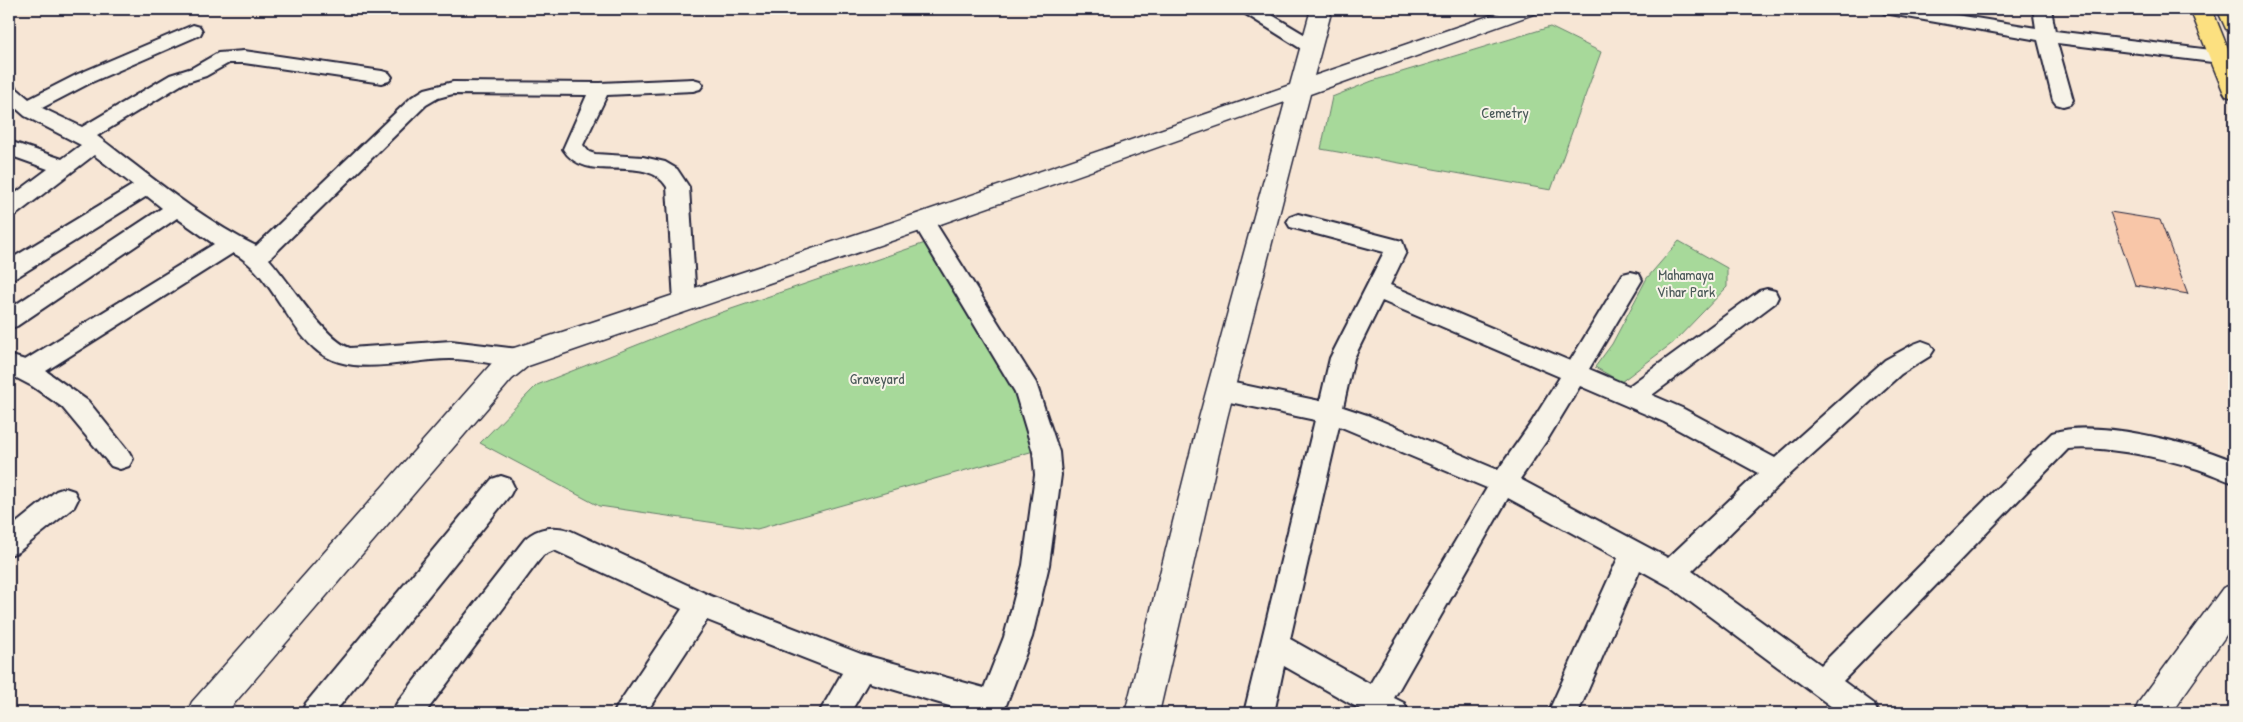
<svg xmlns="http://www.w3.org/2000/svg" width="2243" height="722" viewBox="0 0 2243 722" font-family="'Patrick Hand',sans-serif">
<style>
.green{fill:#a7d99a;stroke:#647e6a}
.building{fill:#f8c6a8;stroke:#22223b}
.lines{fill:none;stroke-linecap:round;stroke-linejoin:round}
.minor-casing{stroke:#22223b;stroke-width:4}
.tertiary-casing{stroke:#22223b;stroke-width:3}
.trunk-casing{stroke:#22223b;stroke-width:3}
.minor{fill:#f7f3e8;fill-rule:evenodd}
.tertiary{fill:#f7f3e8;fill-rule:evenodd}
.trunk{fill:#fce080;fill-rule:evenodd}
.labels{text-anchor:middle;dominant-baseline:central;stroke-width:4;stroke-linejoin:round;paint-order:stroke}
.park-label{font-size:15px;fill:#4a5958;stroke:#f7f3e8}
</style>
<rect width="100%" height="100%" fill="#f7e6d5"/>
<filter id="ink" filterUnits="userSpaceOnUse"><feTurbulence type="fractalNoise" baseFrequency=".02" numOctaves="2"/><feDisplacementMap in="SourceGraphic" scale="10" xChannelSelector="R" yChannelSelector="G"/><feConvolveMatrix kernelMatrix="1 2 1 2 8 2 1 2 1" color-interpolation-filters="sRGB"/></filter>
<g filter="url(#ink)">
<g class="green">
<path d="M1550 27 1601 52 1551 190 1321 149 1332 97 1372 81Z"/>
<path d="M931 241 1048 447 757 529 599 506 480 443 537 385 702 319Z"/>
<path d="M1679 241 1727 268V287L1674 342 1621 382 1595 367 1612 344 1647 278Z"/>
</g>
<path class="building" d="M2110 212 2160 220 2188 294 2135 285Z"/>
<g class="lines">
<g class="minor-casing">
<g id="minor">
<path d="M1241 9H1262L1317 42 1319 46 1317 50H1303L1244 13Z"/>
<path d="M1881 9H1921L2036 28 2033 9H2051L2055 31 2220 51 2227 53 2230 57 2227 61 2220 63 2057 43 2073 100 2070 104 2063 106 2056 104 2053 100 2038 40 1890 14 1884 13Z"/>
<path d="M193 25 200 27 202 31 200 35 92 82 42 108 82 127 170 75 192 68 218 53 244 51 382 71 389 73 392 77 389 81 382 83 244 63H229L206 76 184 83 97 136C149 175 198 217 256 246L412 97 425 89 453 82 600 83 693 79 700 81 703 85 700 89 693 91 607 95 583 145 589 152 595 154 643 157 665 162 677 169 689 187 696 301 693 307 685 310 677 307 674 301 667 187C645 151 586 187 563 149L587 95 453 94 438 98 426 105 269 259C289 281 325 340 350 348L451 341 518 349 526 351 530 358 526 365 518 367C496 365 472 359 450 359 407 359 348 380 314 348 285 322 269 271 233 253L46 371 88 401 129 452 133 459 129 466 120 469 111 466 62 407 32 386 9 374V355L25 360 214 244 177 218 17 326 9 329V309L162 208 147 196 17 277 9 279V260L133 185 94 155 17 214 9 216V198L48 169 9 155V141L62 159 81 145 25 116 9 102V86L16 88 29 99 78 74Z"/>
<path d="M923 213 931 216 1036 383 1059 452 1061 475 1049 565 1032 637 1003 713H973L868 682 850 713H819L842 673 707 620 646 713H614L619 703 682 609 554 550 543 555 425 713H392L397 703 525 539C538 527 555 525 571 531L711 596 861 654 984 688 1004 637 1023 565 1035 475 1033 452 1015 392 912 221 915 216Z"/>
<path d="M1298 214 1402 241 1406 252 1390 285 1570 361 1623 274 1631 272 1639 274 1642 280 1589 369 1629 386 1759 291 1767 289 1775 291 1778 297 1775 303 1652 395 1682 408 1775 458 1885 360 1914 344 1922 341 1930 344 1934 350 1930 356 1901 374 1786 478 1692 571 1821 665 2052 433C2095 418 2192 443 2234 461V483C2222 479 2210 473 2198 469 2164 458 2103 445 2068 449L1843 681 1873 703 1878 713H1840L1669 586 1640 570 1578 713H1548L1618 558 1508 498 1394 698 1404 703 1409 713H1367L1284 666 1274 713H1244L1315 420 1220 400 1211 397 1208 390 1211 383 1220 380 1320 401 1330 358 1384 252 1290 227 1287 222 1290 217ZM1382 301 1560 377 1531 423 1498 470 1367 415 1343 407 1354 358ZM1580 386 1664 422 1758 473 1668 558 1520 479 1549 437ZM1339 426 1487 488 1370 684 1290 639Z"/>
<path d="M501 476 510 479 514 487 510 495 334 713H301L306 703 492 479Z"/>
<path d="M65 488 74 491 78 499 74 507 18 552 9 555V529L56 491Z"/>
</g>
</g>
<g class="tertiary-casing">
<g id="tertiary">
<path d="M1311 9H1332L1314 76 1509 9H1540L1536 13 1310 94 1227 418 1159 713H1125L1199 418 1285 102 932 227 528 366 512 379 226 713H187L192 702 492 363 508 350 914 215 1290 85Z"/>
<path d="M2234 584V624L2171 713H2134L2139 702 2223 588Z"/>
</g>
</g>
<g class="trunk-casing">
<g id="trunk">
<path d="M2190 9H2212L2234 64V98L2226 96 2223 91Z"/>
<path d="M2217 9H2234V30L2226 29Z"/>
</g>
</g>
<use href="#minor" class="minor"/>
<use href="#tertiary" class="tertiary"/>
<use href="#trunk" class="trunk"/>
</g>
</g>
<g class="labels">
<g class="park-label">
<text x="1505" y="112">Cemetry</text>
<text x="1686" y="274">Mahamaya<tspan x="1686" dy="17">Vihar Park</tspan></text>
<text x="877" y="378">Graveyard</text>
</g>
</g>
<rect width="2243" height="722" fill="none" stroke="#f7f3e8" stroke-width="30"/>
<rect x="15" y="15" width="2213" height="692" fill="none" stroke="#22223b" stroke-width="2" filter="url(#ink)"/>
</svg>
